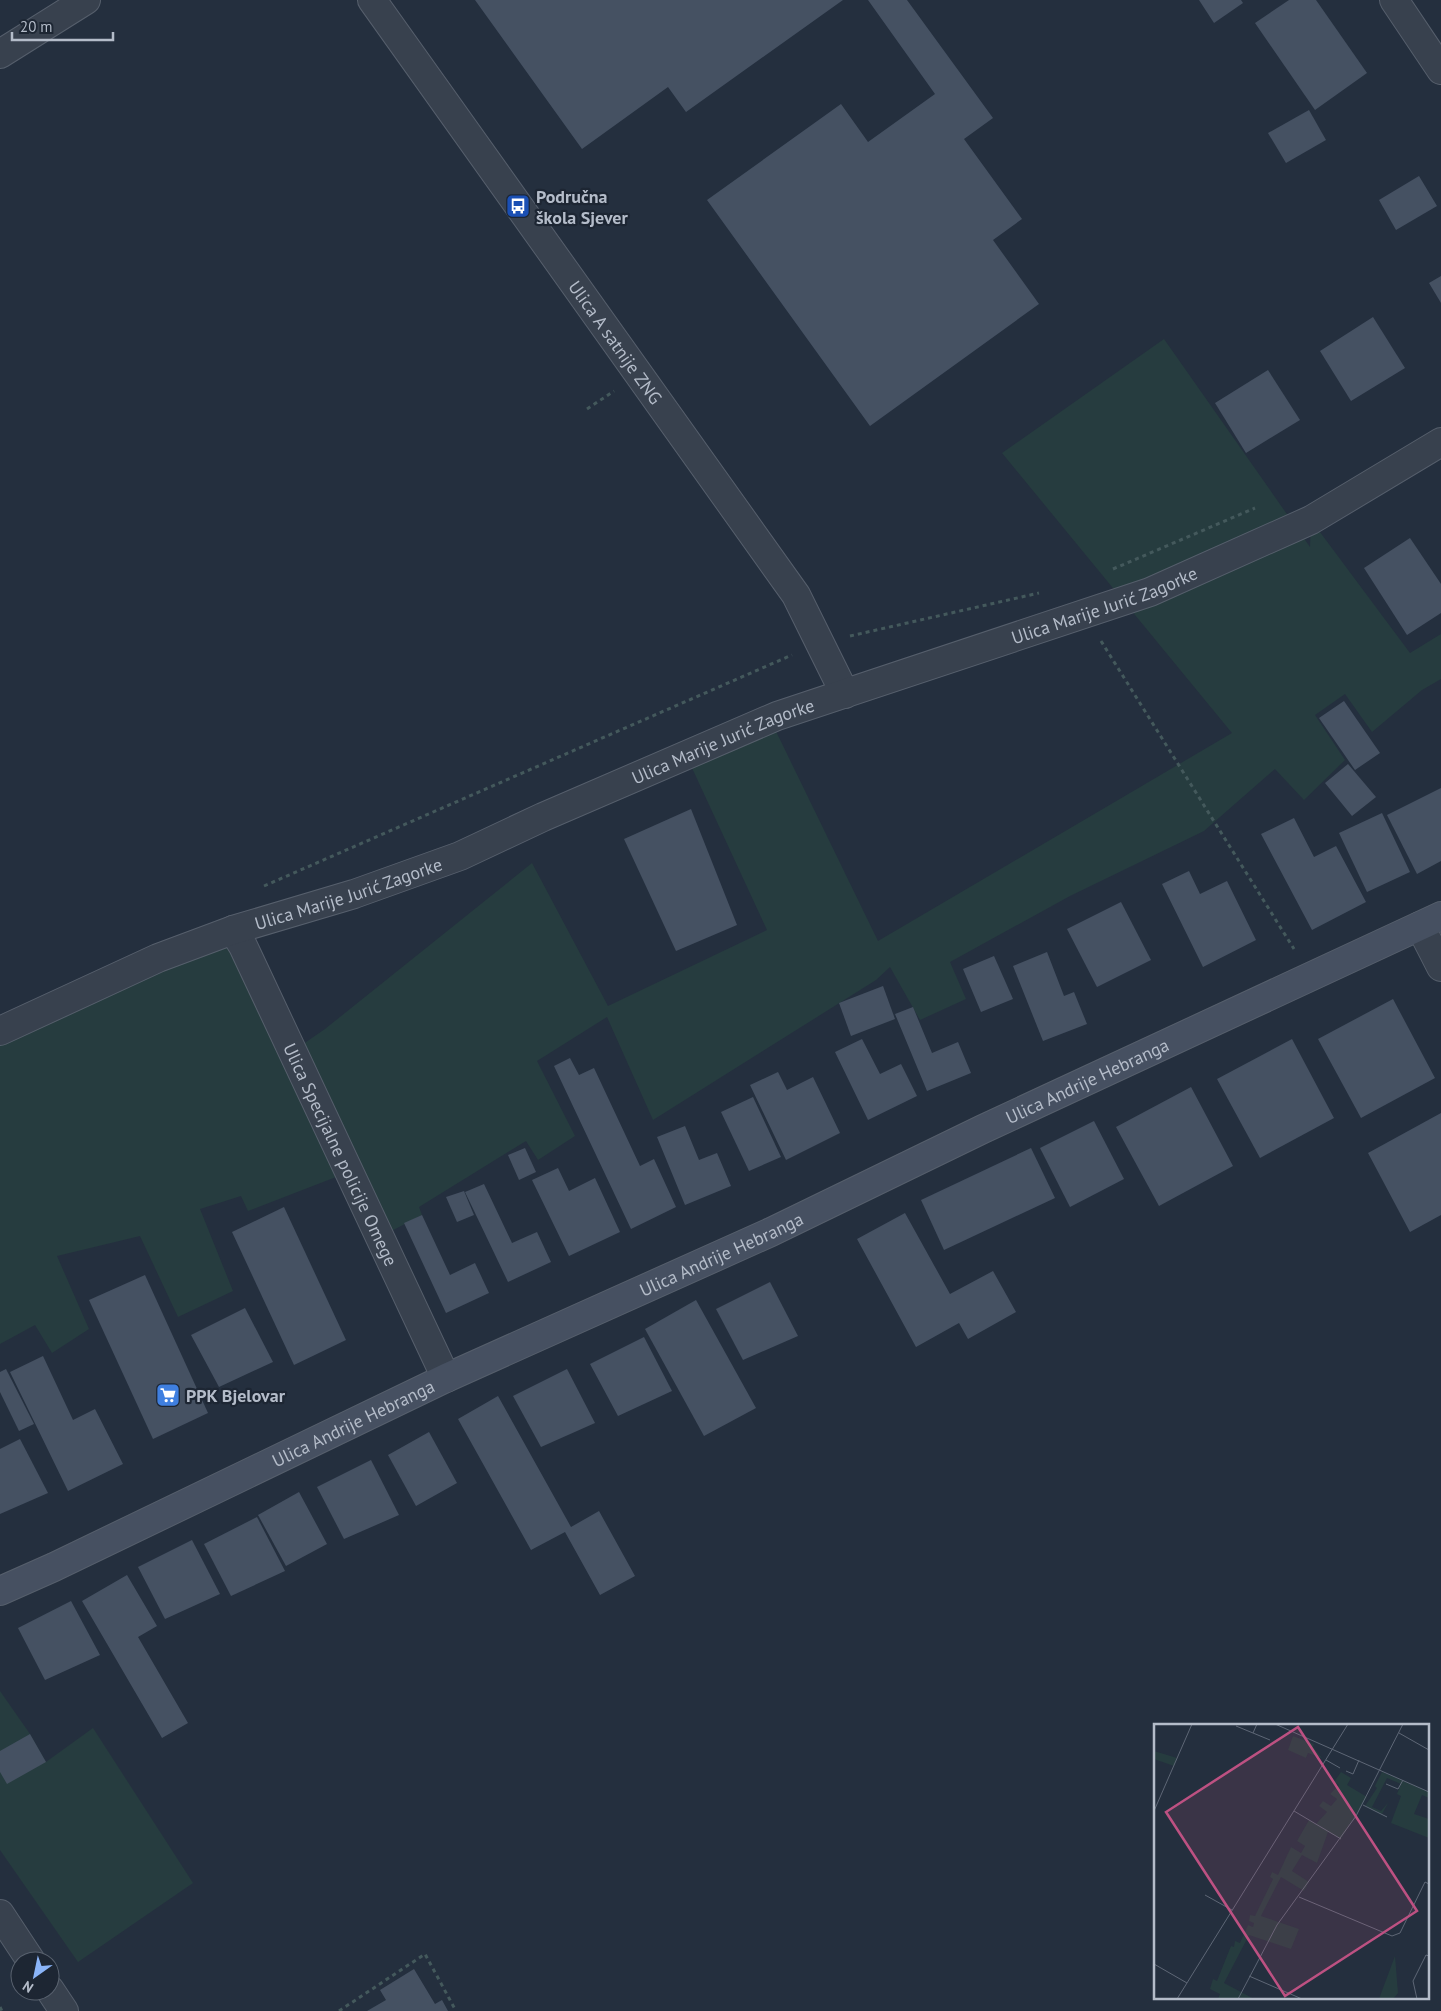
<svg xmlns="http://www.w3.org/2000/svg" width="1441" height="2011" viewBox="0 0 1441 2011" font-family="'PT Sans',sans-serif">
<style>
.green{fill:#263c3f}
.building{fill:#455162}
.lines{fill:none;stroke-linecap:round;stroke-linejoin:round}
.street-casing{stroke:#565f6c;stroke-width:30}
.secondary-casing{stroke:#565f6c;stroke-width:30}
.path{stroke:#44595c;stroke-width:3;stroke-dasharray:4 4;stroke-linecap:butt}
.street{stroke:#38414e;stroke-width:28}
.secondary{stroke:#465061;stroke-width:28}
.labels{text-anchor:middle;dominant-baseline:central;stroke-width:4.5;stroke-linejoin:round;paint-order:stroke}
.poi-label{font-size:18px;font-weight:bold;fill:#b4bcc9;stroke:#1d2633;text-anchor:start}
.street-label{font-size:18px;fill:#b4bcc9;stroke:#1d2633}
.inset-road{fill:none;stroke:#5e6776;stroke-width:1}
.view{fill:#bd5182;fill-opacity:0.15;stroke:#bd5182;stroke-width:2.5}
.inset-edge{fill:none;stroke:#b4bcc9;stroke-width:2.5}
</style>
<rect width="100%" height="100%" fill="#242f3e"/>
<g class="green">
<path d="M1164 339 1310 547 1311 520 1410 653 1441 634V679L1422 690 1372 732 1345 694 1315 715 1345 760 1304 800 1275 769 1204 831 1070 896 950 962 966 999 920 1020 890 967 876 980 653 1120 607 1017 537 1061 575 1136 538 1160 526 1141 419 1207 422 1215 380 1237 349 1172 248 1211 241 1196 200 1209 233 1291 178 1317 140 1236 57 1256 89 1329 52 1353 35 1325 0 1344V1031L233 930 293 1051 325 1029 532 863 608 1006 767 930 686 755 770 719 878 941 1232 733 1002 453Z"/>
<path d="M0 1691 30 1734 46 1762 93 1728 193 1883 78 1962 0 1850Z"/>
</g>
<g class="building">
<path d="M475 0H843L686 112 668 87 582 149Z"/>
<path d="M868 0H907L993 118 964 139 1022 219 993 240 1039 304 870 426 707 200 841 104 868 142 935 94Z"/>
<path d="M1199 0H1241L1243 3 1214 23Z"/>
<path d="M1289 0H1316L1367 73 1315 110 1255 23Z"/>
<path d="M1309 110 1326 140 1286 163 1268 133Z"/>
<path d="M1419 176 1437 206 1396 230 1379 200Z"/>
<path d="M1441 276V303L1429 283Z"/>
<path d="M1373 317 1405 368 1351 401 1320 351Z"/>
<path d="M1268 370 1300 420 1246 453 1215 403Z"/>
<path d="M1410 538 1441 584V613L1407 635 1364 568Z"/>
<path d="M1344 701 1380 753 1355 770 1319 718Z"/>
<path d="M1348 764 1376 797 1352 816 1325 783Z"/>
<path d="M1441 788V861L1417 874 1387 815Z"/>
<path d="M691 809 737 925 676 951 624 839Z"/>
<path d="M1382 813 1410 872 1367 892 1339 833Z"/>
<path d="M1294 818 1314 857 1336 846 1366 902 1312 930 1261 834Z"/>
<path d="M1189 871 1200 894 1227 881 1256 940 1203 967 1162 884Z"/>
<path d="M1121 902 1151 960 1097 987 1067 929Z"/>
<path d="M1047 952 1064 996 1074 992 1087 1024 1043 1041 1013 966Z"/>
<path d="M994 956 1013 999 981 1012 963 969Z"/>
<path d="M883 986 895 1019 851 1036 839 1003Z"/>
<path d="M1393 999 1435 1078 1361 1118 1318 1039Z"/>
<path d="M913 1007 932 1053 958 1042 971 1073 927 1091 895 1014Z"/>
<path d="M862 1039 880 1074 901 1064 917 1096 868 1120 835 1052Z"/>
<path d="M1292 1039 1334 1118 1260 1158 1217 1079Z"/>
<path d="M570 1058 579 1075 594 1068 640 1166 654 1159 676 1207 631 1229 554 1066Z"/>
<path d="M778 1072 787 1090 813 1077 840 1133 786 1160 750 1085Z"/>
<path d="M1191 1087 1233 1166 1159 1206 1116 1127Z"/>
<path d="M753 1097 781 1157 749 1171 721 1112Z"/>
<path d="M1441 1113V1215L1410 1232 1368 1153Z"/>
<path d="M1094 1121 1124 1179 1070 1207 1040 1148Z"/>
<path d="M685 1126 699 1160 717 1153 731 1186 685 1205 657 1137Z"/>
<path d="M525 1148 536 1172 519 1180 508 1155Z"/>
<path d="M1031 1148 1055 1198 944 1250 921 1200Z"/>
<path d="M558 1168 569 1191 595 1178 620 1232 569 1256 532 1180Z"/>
<path d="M484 1184 512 1243 537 1232 551 1262 508 1282 465 1192Z"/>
<path d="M464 1191 474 1215 457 1222 446 1197Z"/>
<path d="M284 1207 346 1340 294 1365 232 1232Z"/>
<path d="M905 1213 950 1294 993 1271 1016 1312 968 1339 959 1323 916 1347 857 1239Z"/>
<path d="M422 1215 450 1275 475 1263 489 1293 446 1313 404 1223Z"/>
<path d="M145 1275 208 1413 153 1439 89 1300Z"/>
<path d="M770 1282 798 1336 743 1360 716 1309Z"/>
<path d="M696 1300 756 1408 704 1436 645 1329Z"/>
<path d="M245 1308 273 1362 219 1387 191 1335Z"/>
<path d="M644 1337 672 1391 618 1416 590 1364Z"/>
<path d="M43 1356 73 1420 95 1409 123 1464 68 1491 10 1372Z"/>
<path d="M6 1369 34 1424 19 1431 0 1392V1372Z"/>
<path d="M567 1369 595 1423 541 1447 513 1396Z"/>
<path d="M498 1396 571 1527 599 1511 635 1576 600 1595 565 1532 531 1550 458 1419Z"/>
<path d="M429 1432 457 1483 416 1506 388 1455Z"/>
<path d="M20 1439 48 1493 0 1514V1449Z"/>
<path d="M371 1460 399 1515 344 1539 317 1487Z"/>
<path d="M299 1492 327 1544 286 1566 258 1515Z"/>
<path d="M257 1517 285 1571 231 1596 204 1544Z"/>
<path d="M192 1540 220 1594 165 1619 138 1567Z"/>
<path d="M127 1575 157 1626 138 1637 188 1723 162 1738 82 1601Z"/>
<path d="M71 1601 100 1655 45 1680 18 1628Z"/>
<path d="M30 1734 46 1762 7 1784 0 1772V1751Z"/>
<path d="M414 1969 435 2004 442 2000 448 2011H367L386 2000 380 1990Z"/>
</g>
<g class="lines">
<g class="street-casing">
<g id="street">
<path id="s1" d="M372 0 796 595 845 694"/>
<path d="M1394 0 1441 70"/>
<path d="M0 54 86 0"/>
<path d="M1420 926 1441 967"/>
<path id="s2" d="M233 930 243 946 446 1378"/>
<path id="s3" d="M0 1031 158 958 233 930 354 894 460 856 543 817 777 716 1150 592 1311 520 1441 442"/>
<path d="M0 1914 31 1961"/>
<path d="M50 1990 64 2011"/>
</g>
</g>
<g class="secondary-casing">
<g id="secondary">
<path id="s4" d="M0 1591 54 1567 446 1378 771 1232 983 1129 1441 916"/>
</g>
</g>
<g class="path">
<path d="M587 409 614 391"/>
<path d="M1113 569 1255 508"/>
<path d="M850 636 1039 593"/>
<path d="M1101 641 1294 949"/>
<path d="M264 886 792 655"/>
<path d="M0 2007 2 2011"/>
<path d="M339 2011 425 1954 456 2011"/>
</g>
<use href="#street" class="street"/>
<use href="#secondary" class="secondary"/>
</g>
<defs>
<g id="bus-square" transform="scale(1.25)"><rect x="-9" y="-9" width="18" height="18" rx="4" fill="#1a4fb4" stroke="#1d2633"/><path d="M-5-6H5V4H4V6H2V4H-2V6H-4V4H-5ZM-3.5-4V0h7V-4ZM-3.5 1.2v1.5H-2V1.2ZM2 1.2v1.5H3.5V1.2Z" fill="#fff"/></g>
<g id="supermarket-square" transform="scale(1.25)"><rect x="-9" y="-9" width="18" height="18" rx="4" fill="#3f7fe0" stroke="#1d2633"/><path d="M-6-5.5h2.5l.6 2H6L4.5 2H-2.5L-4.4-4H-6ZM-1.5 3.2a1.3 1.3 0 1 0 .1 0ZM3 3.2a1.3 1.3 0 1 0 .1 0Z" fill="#fff"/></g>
</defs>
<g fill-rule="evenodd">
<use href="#bus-square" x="518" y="206"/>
<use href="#supermarket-square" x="168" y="1395"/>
</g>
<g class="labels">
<g class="poi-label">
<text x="536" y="196">Područna<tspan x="536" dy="21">škola Sjever</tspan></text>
<text x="186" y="1395">PPK Bjelovar</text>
</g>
<g class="street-label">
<text stroke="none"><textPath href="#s1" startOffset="420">Ulica A satnije ZNG</textPath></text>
<text stroke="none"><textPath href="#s3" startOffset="1185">Ulica Marije Jurić Zagorke</textPath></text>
<text stroke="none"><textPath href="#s3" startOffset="780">Ulica Marije Jurić Zagorke</textPath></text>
<text stroke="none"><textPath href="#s3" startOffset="375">Ulica Marije Jurić Zagorke</textPath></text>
<text stroke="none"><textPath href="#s4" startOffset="1201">Ulica Andrije Hebranga</textPath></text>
<text stroke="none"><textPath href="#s2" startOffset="249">Ulica Specijalne policije Omege</textPath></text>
<text stroke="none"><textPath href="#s4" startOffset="796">Ulica Andrije Hebranga</textPath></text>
<text stroke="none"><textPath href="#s4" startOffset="391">Ulica Andrije Hebranga</textPath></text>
</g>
</g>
<g transform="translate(1154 1724)">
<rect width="275" height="275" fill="#242f3e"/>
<path d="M139 12 160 20 159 23 168 34 154 29 152 34 134 26ZM0 27 23 34 20 42 0 35ZM187 48 197 54 193 61 213 73 187 115 174 108 163 139 148 131 138 147 155 158 150 167 127 153 107 192 145 205 137 225 95 211 70 259 100 275H64L66 270 56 265 59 255 63 257 77 222 80 223 81 217 86 219 94 201 99 203 100 199 95 197 96 191 101 192 119 155 116 153 118 148 124 151 137 123 147 129 151 122 143 117 155 96 162 100 173 88 165 82 169 77 177 82 183 75 176 70 185 61 180 58ZM228 48 275 68V74L268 71 260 90 275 95V114L237 99 247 72 243 70 247 60 233 54 218 83 227 87 234 79 228 90 211 82 223 64 221 62ZM241 232 244 269 239 275H225Z" fill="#263c3f"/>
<path class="inset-road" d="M121 0 275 68M82 2 99 9 103 0M99 9 116 16M245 9 275 26M172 36 186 44M192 47 199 50 205 36M232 60 244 65 249 56M209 81 233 93M0 87 38 0M140 87 187 115M51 171 78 186M145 173 238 212 246 209 271 158 275 160M0 240 33 259M95 252 148 275M23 275 194 0M84 275 123 201 202 92 249 0M263 275 259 257 272 231 275 232"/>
<path class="view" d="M144 3 263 187 131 272 12 88Z"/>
<rect width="275" height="275" class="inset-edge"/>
</g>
<g transform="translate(35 1976) rotate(213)"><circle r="24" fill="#1d2633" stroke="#59626f"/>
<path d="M0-4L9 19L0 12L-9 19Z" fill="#8ab4f8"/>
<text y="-8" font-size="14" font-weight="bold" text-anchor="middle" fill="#b4bcc9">N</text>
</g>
<path d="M12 32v8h101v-8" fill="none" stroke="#b4bcc9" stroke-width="2.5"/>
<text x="20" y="32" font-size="15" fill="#b4bcc9" stroke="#1d2633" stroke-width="4" paint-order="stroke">20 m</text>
</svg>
